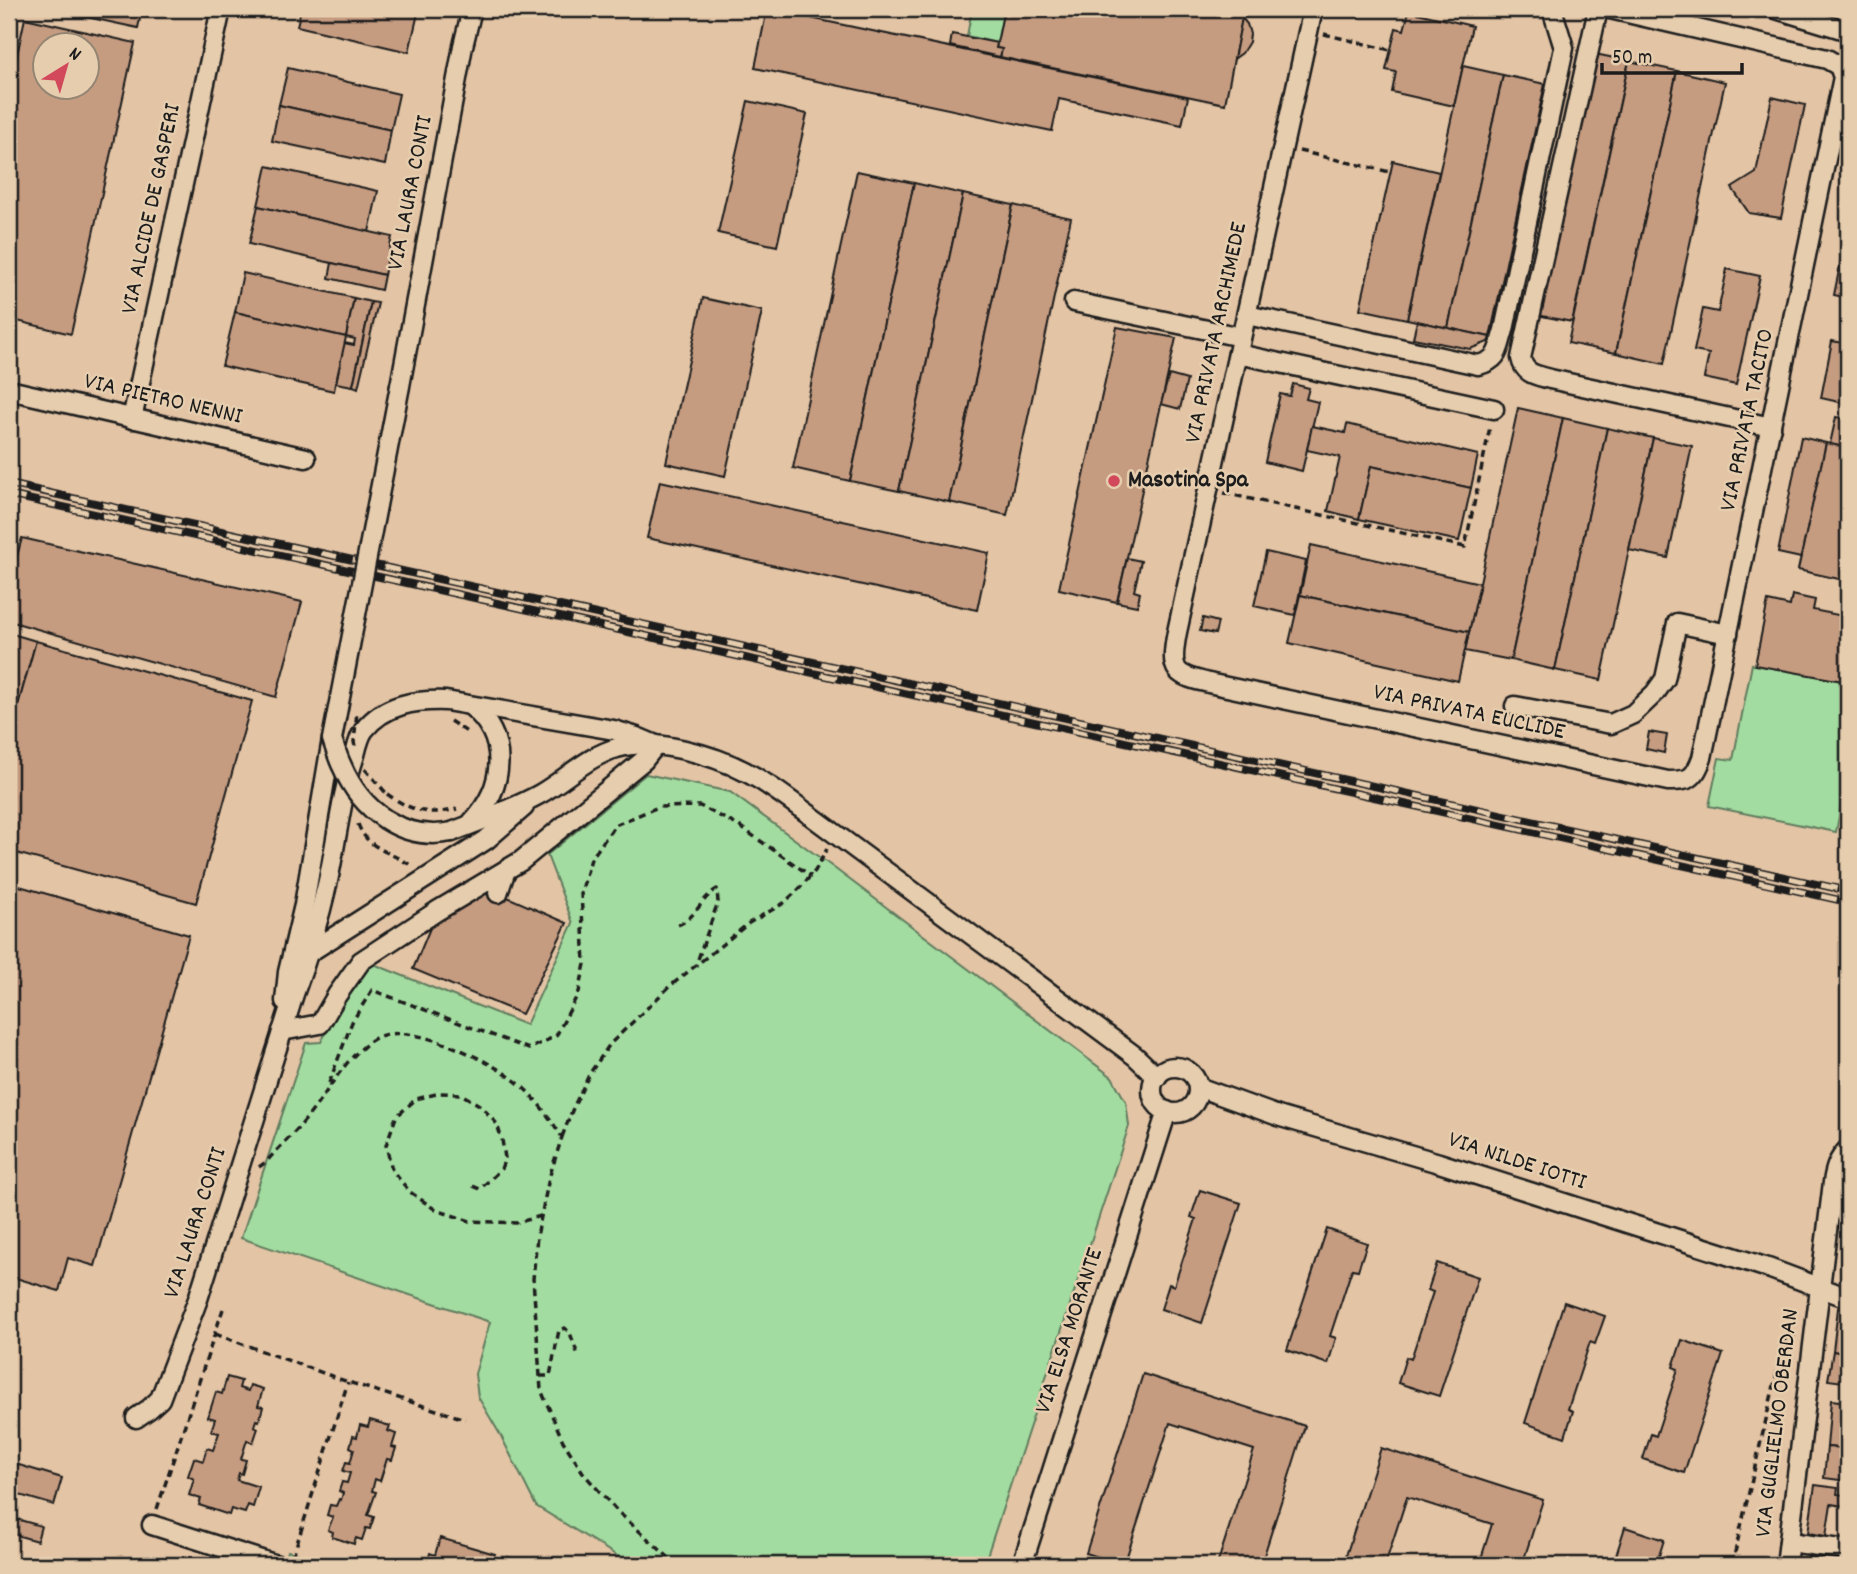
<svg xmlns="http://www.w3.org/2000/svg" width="1857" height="1574" viewBox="0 0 1857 1574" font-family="Dekko,sans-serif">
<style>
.green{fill:#a3dca0;stroke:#607c5e;stroke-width:2}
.building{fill:#c69c81;stroke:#1c1c1c;stroke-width:2;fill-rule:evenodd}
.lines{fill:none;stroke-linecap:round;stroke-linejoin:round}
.minor-casing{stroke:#1c1c1c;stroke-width:23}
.path{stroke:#1c1c1c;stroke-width:3.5;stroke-dasharray:7 5;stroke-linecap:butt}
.minor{stroke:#e6cdae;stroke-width:18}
.rail-casing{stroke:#1c1c1c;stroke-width:8}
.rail{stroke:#e6cdae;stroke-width:5;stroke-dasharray:16;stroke-linecap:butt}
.minor-bridge-casing{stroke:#1c1c1c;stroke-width:23;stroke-linecap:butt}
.path-bridge{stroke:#1c1c1c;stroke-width:3.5;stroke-dasharray:7 5;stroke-linecap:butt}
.minor-bridge{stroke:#e6cdae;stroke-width:18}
.poi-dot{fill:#d1495b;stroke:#e6cdae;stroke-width:2.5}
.labels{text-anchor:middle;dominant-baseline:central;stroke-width:5;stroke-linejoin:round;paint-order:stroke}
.street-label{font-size:24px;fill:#1c1c1c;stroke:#e6cdae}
.poi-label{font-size:24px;font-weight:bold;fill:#1c1c1c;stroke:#e6cdae;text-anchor:start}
</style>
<rect width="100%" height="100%" fill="#e3c4a5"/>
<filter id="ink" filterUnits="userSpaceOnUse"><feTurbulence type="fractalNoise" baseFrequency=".0143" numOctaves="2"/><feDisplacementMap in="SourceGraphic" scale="14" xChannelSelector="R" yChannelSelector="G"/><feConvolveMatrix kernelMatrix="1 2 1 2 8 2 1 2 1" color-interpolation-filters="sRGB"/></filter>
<g filter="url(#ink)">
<g class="green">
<path d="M972 9H1004L997 43 967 36Z"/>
<path d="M1752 664 1848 682V770L1836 832 1709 806 1719 758 1733 760Z"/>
<path d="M646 774 730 792 834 868 1112 1077 1126 1102 1129 1126 984 1565H632L536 1506 501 1436 478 1397 475 1374 490 1322 241 1238 306 1043 321 1042 346 989 371 963 526 1025 573 923 547 855Z"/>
<path d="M234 1551 284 1563 288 1551 334 1565H225Z"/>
</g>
<g class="building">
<path d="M49 9H142L138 28Z"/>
<path d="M301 9H419L409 52 297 26Z"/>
<path d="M767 9 1188 97 1182 125 1059 99 1052 131 755 68Z"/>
<path d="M1004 9H1244L1225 104 1000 57 1002 49 996 48Z"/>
<path d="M1409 11 1472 26 1454 106 1392 92 1396 72 1386 70 1396 28 1404 30Z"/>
<path d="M25 18 135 43 71 334 9 319V92ZM46 46H88V88H46Z"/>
<path d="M1242 18 1247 24 1250 34 1249 42 1242 53 1234 59Z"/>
<path d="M952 34 997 43 996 48 1002 49 1000 57 950 46Z"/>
<path d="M1595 54 1629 61 1572 322 1537 315Z"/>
<path d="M1629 61 1677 71 1616 353 1568 343Z"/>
<path d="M1463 66 1503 75 1448 328 1407 319Z"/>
<path d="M288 68 399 94 391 130 279 105Z"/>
<path d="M1677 71 1725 82 1664 364 1616 353Z"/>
<path d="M1503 75 1545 84 1490 337 1448 328Z"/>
<path d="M1772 97 1805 105 1781 218 1749 213 1732 188 1756 173Z"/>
<path d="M748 101 807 114 777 246 718 233Z"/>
<path d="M279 105 391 130 385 165 272 141Z"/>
<path d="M1393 161 1439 172 1407 319 1360 309Z"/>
<path d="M267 166 378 191 369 232 258 206Z"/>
<path d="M857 171 914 183 850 481 793 468Z"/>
<path d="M914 183 963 194 899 491 850 481Z"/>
<path d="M963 194 1013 205 949 502 899 491Z"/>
<path d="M1013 205 1071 218 1007 515 949 502Z"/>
<path d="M258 206 392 237 384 275 249 244Z"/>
<path d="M1848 226V298L1834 295Z"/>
<path d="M332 263 384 275 381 290 329 278Z"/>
<path d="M1727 269 1760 276 1736 385 1704 378 1709 354 1694 351 1703 309 1718 312Z"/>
<path d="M243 273 354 298 346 337 235 312Z"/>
<path d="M354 298 371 302 353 386 336 383 344 343 354 345 355 339 346 337Z"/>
<path d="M703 298 762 311 725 476 666 463Z"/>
<path d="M371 302 378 303 358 388 353 386Z"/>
<path d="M235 312 346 337 334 391 222 366Z"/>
<path d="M1417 321 1448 328 1490 337 1488 342 1470 349 1413 338Z"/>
<path d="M1117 327 1176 338 1117 602 1059 589Z"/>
<path d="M1832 341 1848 344V404L1821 398Z"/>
<path d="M1169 375 1187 380 1180 409 1161 404Z"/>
<path d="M1293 384 1309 388 1306 399 1318 402 1302 471 1265 462 1280 394 1290 396Z"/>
<path d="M1518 408 1563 418 1511 660 1465 651Z"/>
<path d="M1836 417 1848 419V448L1830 444Z"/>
<path d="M1563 418 1607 428 1555 670 1511 660Z"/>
<path d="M1347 424 1478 455 1471 488 1371 466 1359 519 1328 511 1340 457 1307 450 1312 426 1345 433Z"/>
<path d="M1607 428 1653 438 1601 680 1555 670Z"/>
<path d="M1801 437 1826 443 1801 558 1778 553Z"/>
<path d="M1653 438 1692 446 1668 558 1629 550Z"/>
<path d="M1826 443 1848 448V581L1798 570Z"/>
<path d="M1371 466 1471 488 1459 541 1359 519Z"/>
<path d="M660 481 989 553 977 610 647 538Z"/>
<path d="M22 538 302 602 276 697 9 621V585Z"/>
<path d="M1311 545 1480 583 1469 632 1300 595Z"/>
<path d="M1266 552 1306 561 1295 615 1254 606Z"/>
<path d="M1127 558 1141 561 1134 591 1140 593 1137 606 1117 602Z"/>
<path d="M1300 595 1469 632 1458 681 1289 643Z"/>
<path d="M1792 595 1815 600 1813 610 1848 617V682L1755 665 1768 601 1790 606Z"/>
<path d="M1203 618 1218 622 1215 634 1200 631Z"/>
<path d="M9 633 36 641 9 738Z"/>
<path d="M36 641 252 701 196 903 9 851V738Z"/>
<path d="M1649 732 1667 735 1664 753 1646 749Z"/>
<path d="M9 883 189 935 95 1266 68 1258 59 1291 9 1276Z"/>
<path d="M485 890 498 893 567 923 522 1014 413 969 430 928 444 913Z"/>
<path d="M1200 1190 1241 1203 1202 1323 1161 1309 1169 1284 1174 1286 1196 1219 1191 1217Z"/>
<path d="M1327 1229 1367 1243 1358 1270 1352 1269 1330 1336 1336 1338 1328 1364 1287 1350Z"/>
<path d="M1437 1263 1478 1277 1439 1396 1398 1383 1406 1357 1411 1359 1433 1292 1428 1290Z"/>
<path d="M1564 1302 1605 1316 1595 1344 1590 1342 1568 1409 1573 1411 1565 1437 1525 1423Z"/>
<path d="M1838 1308 1848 1311 1847 1354 1833 1351Z"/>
<path d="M1682 1340 1723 1354 1684 1473 1643 1459 1651 1434 1656 1436 1678 1369 1673 1367Z"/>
<path d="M1833 1351 1847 1354 1843 1382 1828 1380Z"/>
<path d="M1143 1374 1305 1426 1261 1565H1217L1254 1450 1170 1423 1124 1565 1086 1553Z"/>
<path d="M227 1377 241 1381 239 1388 248 1391 250 1385 263 1389 258 1406 263 1407 259 1421 256 1420 254 1426 258 1428 253 1443 247 1440 241 1459 246 1460 242 1474 239 1473 237 1480 259 1487 253 1507 248 1505 245 1513 231 1509 229 1515 199 1505 201 1499 189 1495 194 1479 188 1476 194 1458 203 1461 207 1448 213 1450 219 1433 211 1431 215 1419 208 1417 216 1392 222 1394Z"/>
<path d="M1831 1400 1848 1402V1449L1827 1447Z"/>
<path d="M370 1420 390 1426 388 1431 396 1434 392 1447 396 1448 392 1460 387 1459 380 1481 375 1479 372 1491 376 1492 368 1515 374 1517 370 1529 366 1528 362 1540 356 1538 354 1544 332 1537 333 1532 328 1530 333 1517 327 1515 330 1505 336 1506 339 1499 341 1500 343 1493 339 1491 342 1482 347 1483 350 1473 343 1471 346 1462 350 1463 354 1449 350 1447 353 1436 357 1437 360 1425 368 1427Z"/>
<path d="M1827 1447 1848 1449V1481L1824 1478Z"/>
<path d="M1381 1448 1543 1500 1522 1565H1479L1492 1524 1407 1497 1385 1565H1343Z"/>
<path d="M9 1462 62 1478 54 1505 9 1492Z"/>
<path d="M1815 1485 1838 1488 1837 1494 1845 1495 1843 1506 1831 1504 1826 1536 1808 1533Z"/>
<path d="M9 1517 41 1526 37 1541 9 1533Z"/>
<path d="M1625 1527 1664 1540 1656 1565H1613Z"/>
<path d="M440 1538 495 1554 492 1562 504 1565H427L430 1553 435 1555Z"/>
<path d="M508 1557 531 1563 530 1565H506Z"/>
<path d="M1808 1557 1820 1559 1819 1563 1833 1565H1807Z"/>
</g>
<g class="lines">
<g class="minor-casing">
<g id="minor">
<path d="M1313 9 1177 632C1169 674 1175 675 1213 684L1668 781C1690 781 1694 779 1702 758L1843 77 1839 66 1827 59 1610 9"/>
<path d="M1598 9 1521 358C1524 374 1536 375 1550 379L1771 427"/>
<path d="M1776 9 1848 31"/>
<path d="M1074 302 1241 337"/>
<path d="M1247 315 1478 365C1500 360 1498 348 1504 330L1564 48 1552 9"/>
<path d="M1238 354 1494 409"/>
<path d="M400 386 463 46 472 9"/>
<path d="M9 390 306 458"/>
<path d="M132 419 221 9"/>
<path d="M471 706C510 738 505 787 472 822"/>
<path d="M1515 706 1611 724 1633 714 1655 693 1665 679 1677 623 1728 634"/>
<path d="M452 832C480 821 513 809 540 794 566 779 588 756 617 748 653 737 714 755 746 772 762 780 776 790 791 801L1135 1056 1157 1077"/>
<path d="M498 893 506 870"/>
<path d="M310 952 486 840 524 807"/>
<path d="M285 1001 288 972 304 905 332 739"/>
<path d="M282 1031 320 1024 337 995 361 961 437 911 521 861 644 760 656 745"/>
<circle cx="1175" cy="1090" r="23"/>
<path d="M1198 1087 1281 1117 1439 1163 1768 1268 1848 1298"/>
<path d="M136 1418 149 1409 160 1399 198 1299 294 994C308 957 319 920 328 881 337 839 341 796 355 755 357 747 359 737 364 730 384 704 416 700 446 701L614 730 637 737 656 745"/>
<path d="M152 1525 277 1565"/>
<path d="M1789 1542 1848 1550"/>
<path d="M1022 1565 1167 1111"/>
<path d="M1786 1565 1833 1182C1835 1169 1838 1159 1848 1149"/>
</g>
</g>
<g class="path">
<path d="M1324 34 1390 50"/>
<path d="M1299 151 1390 172"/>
<path d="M1224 493 1465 547 1490 427"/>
<path d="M450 721 470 734"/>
<path d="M387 794C411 811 429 816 457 809"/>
<path d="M358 824C367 850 393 852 413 867"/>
<path d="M678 925C697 917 700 899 717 889L718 902 696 965"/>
<path d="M329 1083 352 1022 372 990 529 1049 556 1036 579 992 585 964 581 893 591 859 615 825 658 807 700 806 739 826 811 876"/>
<path d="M562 1137 573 1108 590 1073 610 1044 669 987 749 923 784 903 799 889 815 871 827 849"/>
<path d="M259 1167 267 1161C281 1145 298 1130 310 1114 332 1086 342 1062 372 1040 403 1018 483 1057 510 1077 532 1092 548 1115 562 1137L549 1178 537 1236 533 1279 541 1390 563 1441 584 1474 617 1511 677 1565"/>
<path d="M473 1186 480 1189 501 1169 505 1158 502 1140 497 1124 481 1106 461 1094 440 1093 416 1099 396 1117 386 1145 392 1170 410 1192 436 1210 470 1221 516 1223 541 1216"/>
<path d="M215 1334 348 1382 465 1419"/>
<path d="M540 1376H550L559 1330 565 1328 570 1333 578 1355"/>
<path d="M157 1509 223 1309"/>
<path d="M293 1556 348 1382"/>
<path d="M1732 1565 1786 1334 1797 1335"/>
</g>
<use href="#minor" class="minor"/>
<g class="rail-casing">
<g id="rail">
<path d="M9 484 1848 891"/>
<path d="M9 495 1848 902"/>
</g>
</g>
<use href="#rail" class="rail"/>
<g class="minor-bridge-casing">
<path id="minor-bridge" d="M400 386 332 739C335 748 338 758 342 766 361 810 402 842 452 832"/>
</g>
<g class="path-bridge">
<path d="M355 746 354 742 357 712"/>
<path d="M365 769 387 794"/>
</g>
<use href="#minor-bridge" class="minor-bridge"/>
</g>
</g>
<circle class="poi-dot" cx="1114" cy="481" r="7"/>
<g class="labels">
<g class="street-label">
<text transform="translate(411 193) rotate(-79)">VIA LAURA CONTI</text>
<text transform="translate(152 209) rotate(-78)">VIA ALCIDE DE GASPERI</text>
<text transform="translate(1217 333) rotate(-78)">VIA PRIVATA ARCHIMEDE</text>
<text transform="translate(163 400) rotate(13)">VIA PIETRO NENNI</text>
<text transform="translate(1748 420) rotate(-78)">VIA PRIVATA TACITO</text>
<text transform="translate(1469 713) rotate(12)">VIA PRIVATA EUCLIDE</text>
<text transform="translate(1517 1162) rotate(18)">VIA NILDE IOTTI</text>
<text transform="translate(196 1223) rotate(-72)">VIA LAURA CONTI</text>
<text transform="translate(1070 1331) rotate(-72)">VIA ELSA MORANTE</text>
<text transform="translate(1778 1423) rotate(-83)">VIA GUGLIELMO OBERDAN</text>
</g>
<g class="poi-label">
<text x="1128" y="481">Masotina Spa</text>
</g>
</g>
<rect width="1857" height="1574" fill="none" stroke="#e6cdae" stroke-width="35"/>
<rect x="18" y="18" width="1822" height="1539" fill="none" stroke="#1c1c1c" stroke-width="2.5" filter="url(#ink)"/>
<g transform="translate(66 66) rotate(37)"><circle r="33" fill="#e6cdae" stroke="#958674" stroke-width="2"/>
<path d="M0-5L12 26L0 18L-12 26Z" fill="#d1495b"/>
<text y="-10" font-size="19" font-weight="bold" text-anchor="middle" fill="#1c1c1c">N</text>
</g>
<path d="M1602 63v10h140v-10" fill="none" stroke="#1c1c1c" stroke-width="3.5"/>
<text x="1612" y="63" font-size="21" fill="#1c1c1c" stroke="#e6cdae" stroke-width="5" paint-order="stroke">50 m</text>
</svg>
